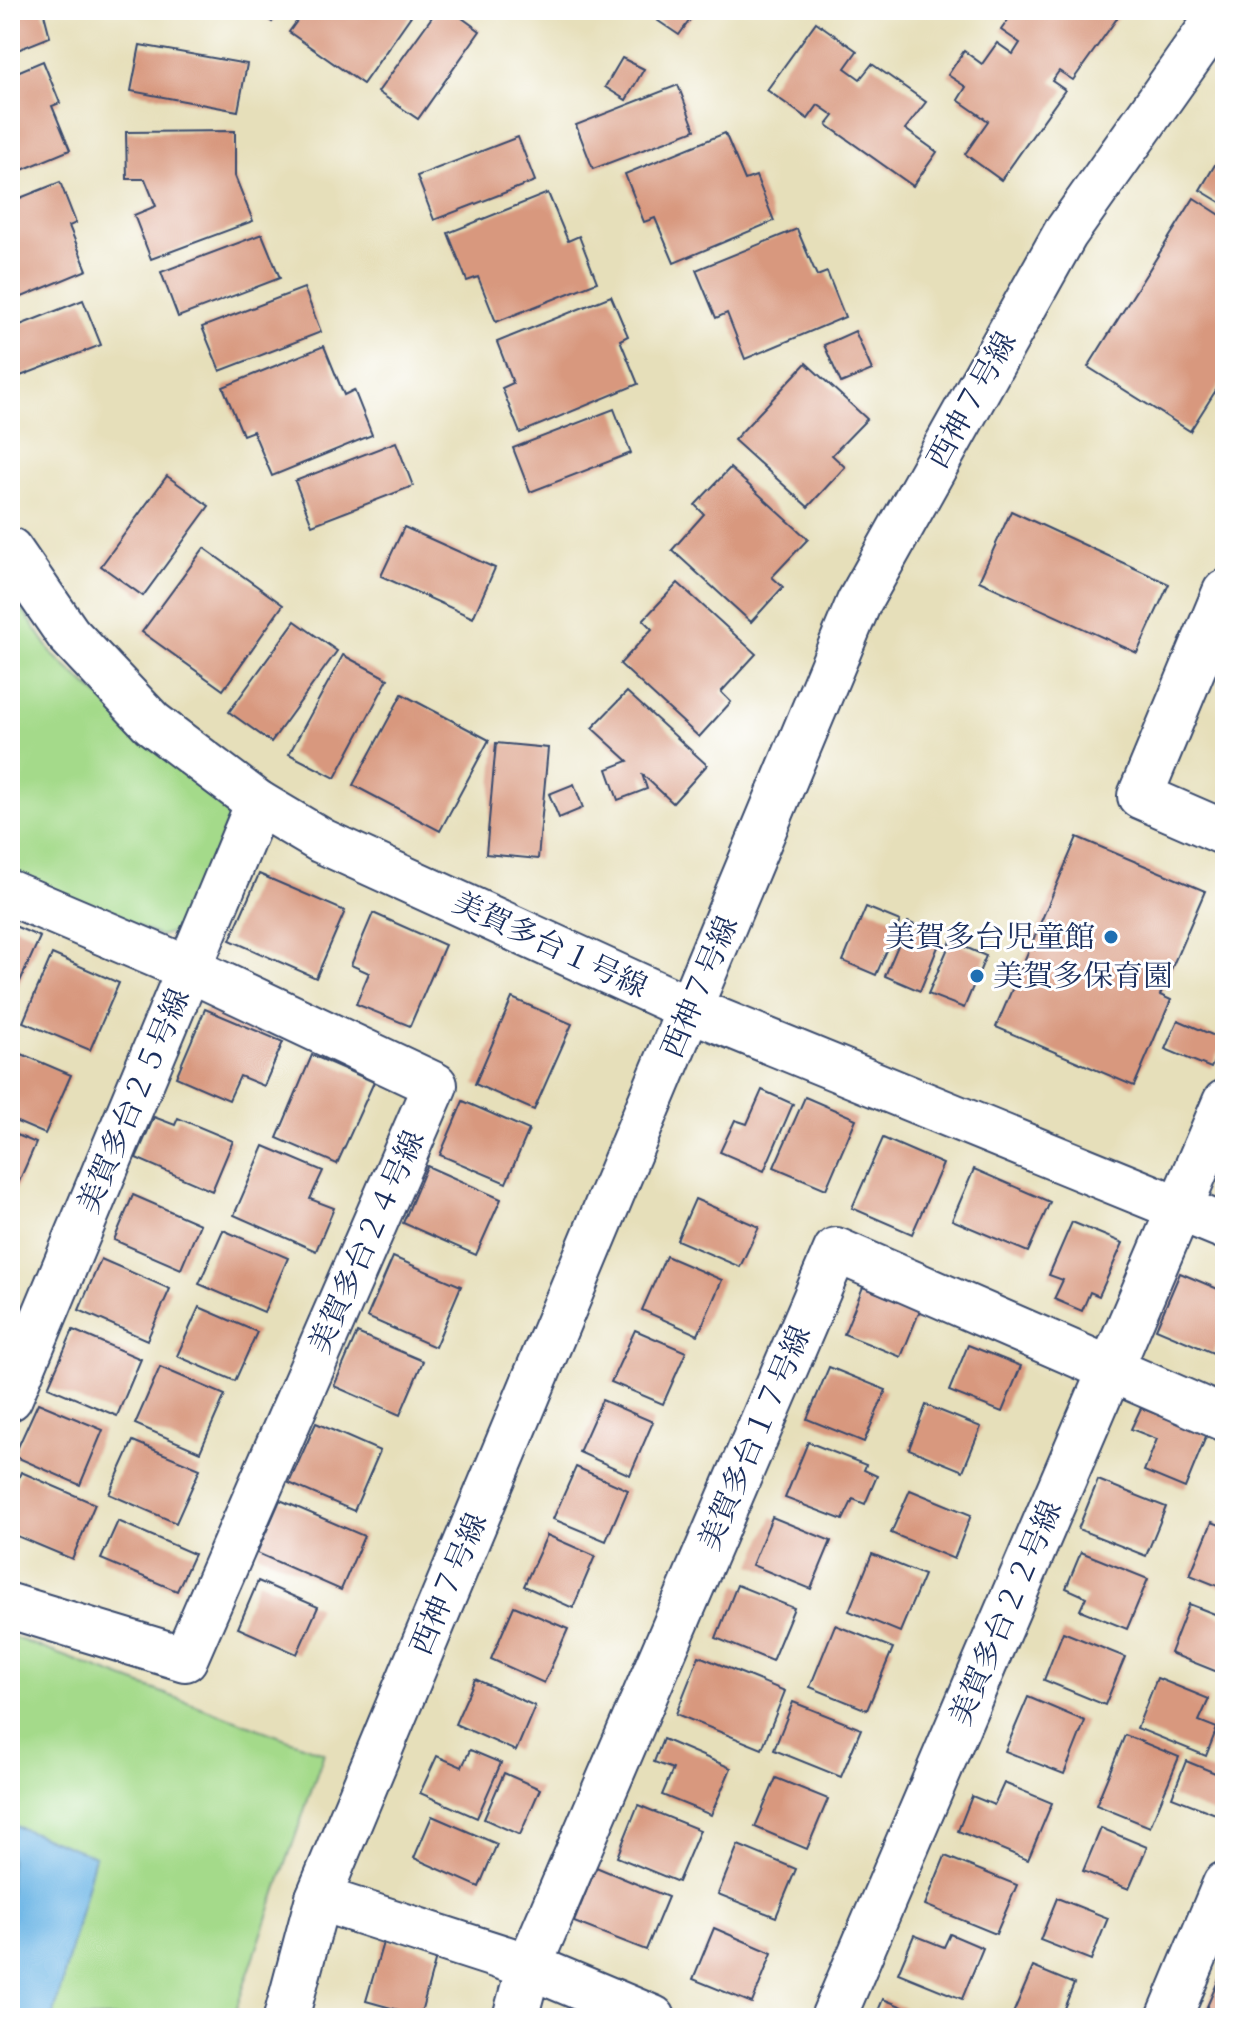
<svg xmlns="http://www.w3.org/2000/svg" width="1235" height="2028" viewBox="0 0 1235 2028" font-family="Cardo,'Noto Serif JP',serif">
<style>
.green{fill:#a4da8a;stroke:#608474;stroke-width:2}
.water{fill:#6fb7e6;stroke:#4573a2;stroke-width:2}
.building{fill:#d8987e}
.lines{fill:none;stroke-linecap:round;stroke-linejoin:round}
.minor-casing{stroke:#39496c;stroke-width:48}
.tertiary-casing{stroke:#39496c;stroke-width:48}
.minor{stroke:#fff;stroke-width:44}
.tertiary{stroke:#fff;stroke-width:44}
.poi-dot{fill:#1f6fb2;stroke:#fff;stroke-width:3}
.labels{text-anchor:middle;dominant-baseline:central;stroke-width:6;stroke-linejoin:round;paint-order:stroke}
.street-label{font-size:30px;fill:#1b2f5e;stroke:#fff}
.poi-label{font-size:30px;fill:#1b2f5e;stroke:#fff;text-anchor:end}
</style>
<rect width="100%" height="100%" fill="#fff"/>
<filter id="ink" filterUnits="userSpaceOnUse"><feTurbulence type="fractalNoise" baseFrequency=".0125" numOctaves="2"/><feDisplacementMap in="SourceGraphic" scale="16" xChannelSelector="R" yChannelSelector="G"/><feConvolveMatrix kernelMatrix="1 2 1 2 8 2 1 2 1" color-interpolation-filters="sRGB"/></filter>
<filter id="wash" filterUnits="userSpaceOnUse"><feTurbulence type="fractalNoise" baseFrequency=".006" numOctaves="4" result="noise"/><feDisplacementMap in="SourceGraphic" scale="32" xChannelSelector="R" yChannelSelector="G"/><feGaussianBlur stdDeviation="1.8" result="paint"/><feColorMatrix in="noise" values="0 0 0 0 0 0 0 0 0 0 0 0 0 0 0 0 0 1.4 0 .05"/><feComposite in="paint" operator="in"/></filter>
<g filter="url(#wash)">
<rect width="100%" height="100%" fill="#e6dfba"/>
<g class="green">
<path d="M10 591 54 656 231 814 182 929 160 936 10 872Z"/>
<path d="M10 1636 324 1753 233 2018H10Z"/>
</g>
<path class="water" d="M10 1824 95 1856 53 2018H10Z"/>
<g id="blocks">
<g class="building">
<path d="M10 10H43L50 37 10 53Z"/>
<path d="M255 10H280L272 22Z"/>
<path d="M305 10H415L363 84 289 32Z"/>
<path d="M437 10H451L480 31 418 119 378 92Z"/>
<path d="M642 10H697L679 35Z"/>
<path d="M1015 10H1123L1073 80 1059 71 1052 81 1065 90 1001 180 965 154 988 121 958 100 966 87 948 75 964 51 982 64 997 43 1013 54 1020 43 1001 30Z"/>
<path d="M816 22 857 51 845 68 860 79 872 64 926 102 905 129 937 152 913 186 827 125 834 116 818 105 808 119 767 90Z"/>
<path d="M140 45 247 64 238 111 131 91Z"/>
<path d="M622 58 644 69 626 100 605 87Z"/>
<path d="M43 61 60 103 52 106 70 150 10 175V75Z"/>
<path d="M678 85 695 130 593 169 576 125Z"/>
<path d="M235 131V176L253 221 151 259 134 215 156 206 145 179H127L126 132Z"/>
<path d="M725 133 745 180 756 176 774 221 674 263 655 218 644 222 625 174Z"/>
<path d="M518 137 535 181 434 220 417 176Z"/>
<path d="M1225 148V205L1200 190Z"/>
<path d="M60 182 76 223 69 226 87 270 10 302V202Z"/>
<path d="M548 193 568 241 579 236 597 282 496 322 478 277 467 281 448 233Z"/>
<path d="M1194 198 1225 218V376L1190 431 1088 367Z"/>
<path d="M797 229 817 276 827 272 845 317 745 359 727 313 716 318 696 270Z"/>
<path d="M262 234 280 278 178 317 161 272Z"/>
<path d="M304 288 321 332 220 371 202 327Z"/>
<path d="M611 296 628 336 620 340 638 384 520 433 502 388 513 383 497 342Z"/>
<path d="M83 300 101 345 10 380V329Z"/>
<path d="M855 331 872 370 841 383 824 345Z"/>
<path d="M324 346 344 395 354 390 372 435 272 476 253 431 243 435 223 387Z"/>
<path d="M806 363 867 419 832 455 845 467 808 507 734 440Z"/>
<path d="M614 409 631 453 530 492 513 448Z"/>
<path d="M396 442 413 486 312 525 295 481Z"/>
<path d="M730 468 808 539 772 577 783 587 751 622 672 550 704 514 695 505Z"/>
<path d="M167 476 209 506 143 596 101 566Z"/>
<path d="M1011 511 1169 584 1137 653 979 581Z"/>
<path d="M404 527 495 568 473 618 381 576Z"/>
<path d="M204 548 283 605 223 690 142 632Z"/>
<path d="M678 583 756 654 721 692 731 702 699 737 620 664 652 629 643 620Z"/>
<path d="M295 621 337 651 271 742 229 712Z"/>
<path d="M343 655 388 679 335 778 289 754Z"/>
<path d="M627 692 707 765 673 803 642 774 647 789 618 800 607 769 628 761 592 728Z"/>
<path d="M402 694 489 740 440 831 353 785Z"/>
<path d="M496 743 548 748 538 859 486 854Z"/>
<path d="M574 784 583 808 559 818 549 794Z"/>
<path d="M1077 837 1205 891 1160 995 1171 1000 1134 1086 996 1027Z"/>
<path d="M259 874 345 911 316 978 230 940Z"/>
<path d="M866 907 900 921 876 975 843 961Z"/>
<path d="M373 913 445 945 410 1026 356 1004 369 973 351 965Z"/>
<path d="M908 922 942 937 920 991 885 976Z"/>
<path d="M10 924 40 937 14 995 10 993Z"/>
<path d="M951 941 986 956 964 1008 928 994Z"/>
<path d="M52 954 119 983 90 1050 23 1022Z"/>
<path d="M512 998 572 1024 534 1110 475 1084Z"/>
<path d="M205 1009 283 1042 264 1086 240 1076 229 1100 176 1077Z"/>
<path d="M1178 1020 1224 1040 1211 1068 1165 1049Z"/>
<path d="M10 1049 71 1075 45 1134 10 1119Z"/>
<path d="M312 1055 374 1082 337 1164 277 1138Z"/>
<path d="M762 1090 793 1104 764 1171 720 1152 735 1120 747 1124Z"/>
<path d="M805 1097 856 1119 826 1189 774 1167Z"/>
<path d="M463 1101 529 1130 506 1183 440 1155Z"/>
<path d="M154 1117 175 1125 178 1118 233 1141 212 1191 136 1158Z"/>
<path d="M10 1132 36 1143 10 1202Z"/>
<path d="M883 1138 943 1164 912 1234 852 1208Z"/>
<path d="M264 1146 323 1171 310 1199 334 1208 316 1251 234 1215Z"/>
<path d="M427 1166 501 1199 476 1255 403 1223Z"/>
<path d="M974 1169 1050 1202 1028 1252 952 1220Z"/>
<path d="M133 1195 200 1224 181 1269 114 1240Z"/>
<path d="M695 1199 759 1227 740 1267 677 1240Z"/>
<path d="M1072 1222 1123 1243 1099 1296 1090 1292 1082 1311 1054 1299 1063 1280 1049 1275Z"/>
<path d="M223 1230 288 1258 264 1312 199 1284Z"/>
<path d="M666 1256 722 1280 698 1335 642 1310Z"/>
<path d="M393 1257 461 1286 435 1347 367 1317Z"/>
<path d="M101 1259 170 1289 147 1340 79 1310Z"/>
<path d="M1180 1273 1225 1292V1325L1213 1353 1156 1329Z"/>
<path d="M863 1287 920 1310 901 1357 844 1334Z"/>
<path d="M199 1307 257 1332 235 1381 177 1356Z"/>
<path d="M73 1330 141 1359 117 1416 48 1387Z"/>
<path d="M635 1330 686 1352 663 1404 611 1382Z"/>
<path d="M357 1333 423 1361 400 1415 334 1386Z"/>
<path d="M968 1345 1021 1366 1002 1412 949 1391Z"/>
<path d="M160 1367 225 1395 200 1452 135 1424Z"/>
<path d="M829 1367 886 1390 864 1442 807 1419Z"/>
<path d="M602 1400 653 1422 630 1475 579 1452Z"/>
<path d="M38 1403 103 1430 80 1485 14 1456Z"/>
<path d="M926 1405 981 1427 963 1471 909 1449Z"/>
<path d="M1141 1408 1207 1434 1185 1488 1144 1471 1157 1439 1131 1429Z"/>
<path d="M316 1423 380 1451 354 1511 289 1483Z"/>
<path d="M133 1441 200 1469 176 1523 109 1494Z"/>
<path d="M808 1442 866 1465 864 1470 877 1476 865 1504 853 1499 843 1520 785 1498Z"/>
<path d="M576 1467 628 1490 606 1541 553 1519Z"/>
<path d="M21 1472 95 1504 72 1559 10 1533V1497Z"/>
<path d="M1098 1480 1166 1507 1146 1556 1078 1529Z"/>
<path d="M910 1490 971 1515 954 1559 891 1533Z"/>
<path d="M280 1500 364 1536 341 1590 257 1553Z"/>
<path d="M772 1517 831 1541 811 1589 752 1565Z"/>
<path d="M118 1521 194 1554 177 1591 101 1559Z"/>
<path d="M1212 1522 1225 1527V1589L1190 1575Z"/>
<path d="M547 1535 595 1556 573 1608 524 1586Z"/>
<path d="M1081 1552 1148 1579 1127 1629 1080 1610 1086 1597 1066 1588Z"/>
<path d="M872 1554 924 1575 900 1632 849 1611Z"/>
<path d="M258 1581 318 1607 297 1654 238 1628Z"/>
<path d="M737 1585 794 1608 772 1661 716 1638Z"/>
<path d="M1189 1604 1225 1618V1675L1170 1653Z"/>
<path d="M514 1606 568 1629 544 1683 491 1659Z"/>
<path d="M835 1625 893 1648 867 1710 810 1687Z"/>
<path d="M1063 1632 1125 1657 1105 1705 1044 1680Z"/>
<path d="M699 1656 785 1691 762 1749 676 1714Z"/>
<path d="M1157 1678 1209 1699 1199 1721 1217 1728 1206 1756 1137 1728Z"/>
<path d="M475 1679 535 1706 516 1751 455 1724Z"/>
<path d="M1028 1697 1085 1721 1064 1774 1005 1751Z"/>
<path d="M793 1702 861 1729 841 1777 774 1750Z"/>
<path d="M1125 1735 1179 1757 1150 1827 1096 1805Z"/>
<path d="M663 1739 731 1768 711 1815 662 1795 673 1769 654 1762Z"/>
<path d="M470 1750 501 1763 477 1818 420 1793 437 1756 462 1767Z"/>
<path d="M1186 1761 1225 1777V1797L1218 1815 1172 1797Z"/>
<path d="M504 1773 540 1789 520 1835 484 1819Z"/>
<path d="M776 1778 828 1799 807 1849 755 1827Z"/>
<path d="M1004 1783 1052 1803 1028 1860 958 1831 972 1796 994 1805Z"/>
<path d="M638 1805 700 1830 678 1882 617 1857Z"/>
<path d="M432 1816 497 1844 479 1887 414 1858Z"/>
<path d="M1101 1828 1147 1847 1129 1889 1083 1871Z"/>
<path d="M738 1845 796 1869 776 1917 718 1894Z"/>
<path d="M945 1856 1017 1885 996 1934 925 1905Z"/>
<path d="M596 1867 668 1897 646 1950 574 1922Z"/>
<path d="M1057 1898 1108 1918 1091 1960 1040 1940Z"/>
<path d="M714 1928 772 1953 752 2003 693 1979Z"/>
<path d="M950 1934 983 1948 962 1999 898 1973 914 1935 944 1947Z"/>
<path d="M384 1939 437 1954 420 2016 366 2001Z"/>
<path d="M1225 1965V2018H1202Z"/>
<path d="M1033 1967 1074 1984 1060 2018H1011Z"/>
<path d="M883 1999 930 2018H875Z"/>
</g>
</g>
</g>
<g filter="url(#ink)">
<use href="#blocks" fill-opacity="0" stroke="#39496c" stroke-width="2"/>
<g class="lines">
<g class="minor-casing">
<g id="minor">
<path d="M1225 592 1140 796 1225 833"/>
<path d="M10 893 189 969 435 1085 185 1659 10 1606"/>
<path d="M10 1398 258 803"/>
<path d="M318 1898 529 1966 653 2018"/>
<path d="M515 2018 529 1966 836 1250 1225 1419"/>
<path d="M833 2018 1225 1102"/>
<path d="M1169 2018 1225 1884"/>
</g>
</g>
<g class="tertiary-casing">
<g id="tertiary">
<path d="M10 550 68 634 152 723 258 803 322 841 690 1009 1225 1227"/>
<path d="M286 2018 318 1898 859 602 1065 234 1223 10"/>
</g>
</g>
<use href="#minor" class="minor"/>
<use href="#tertiary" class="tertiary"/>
</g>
</g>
<g class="poi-dot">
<circle cx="1111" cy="937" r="8"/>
<circle cx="977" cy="976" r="8"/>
</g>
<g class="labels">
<g class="street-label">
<text transform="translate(972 400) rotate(-61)">西神７号線</text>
<text transform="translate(550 945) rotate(25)">美賀多台１号線</text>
<text transform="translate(700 987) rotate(-67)">西神７号線</text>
<text transform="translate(134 1101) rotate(-67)">美賀多台２５号線</text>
<text transform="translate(367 1242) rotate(-66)">美賀多台２４号線</text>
<text transform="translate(755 1438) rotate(-67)">美賀多台１７号線</text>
<text transform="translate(449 1584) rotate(-67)">西神７号線</text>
<text transform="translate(1006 1613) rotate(-67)">美賀多台２２号線</text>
</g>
<g class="poi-label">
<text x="1095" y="937">美賀多台児童館</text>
<text x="993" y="976" text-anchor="start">美賀多保育園</text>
</g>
</g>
<rect width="1235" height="2028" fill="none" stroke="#fff" stroke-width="40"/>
</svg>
